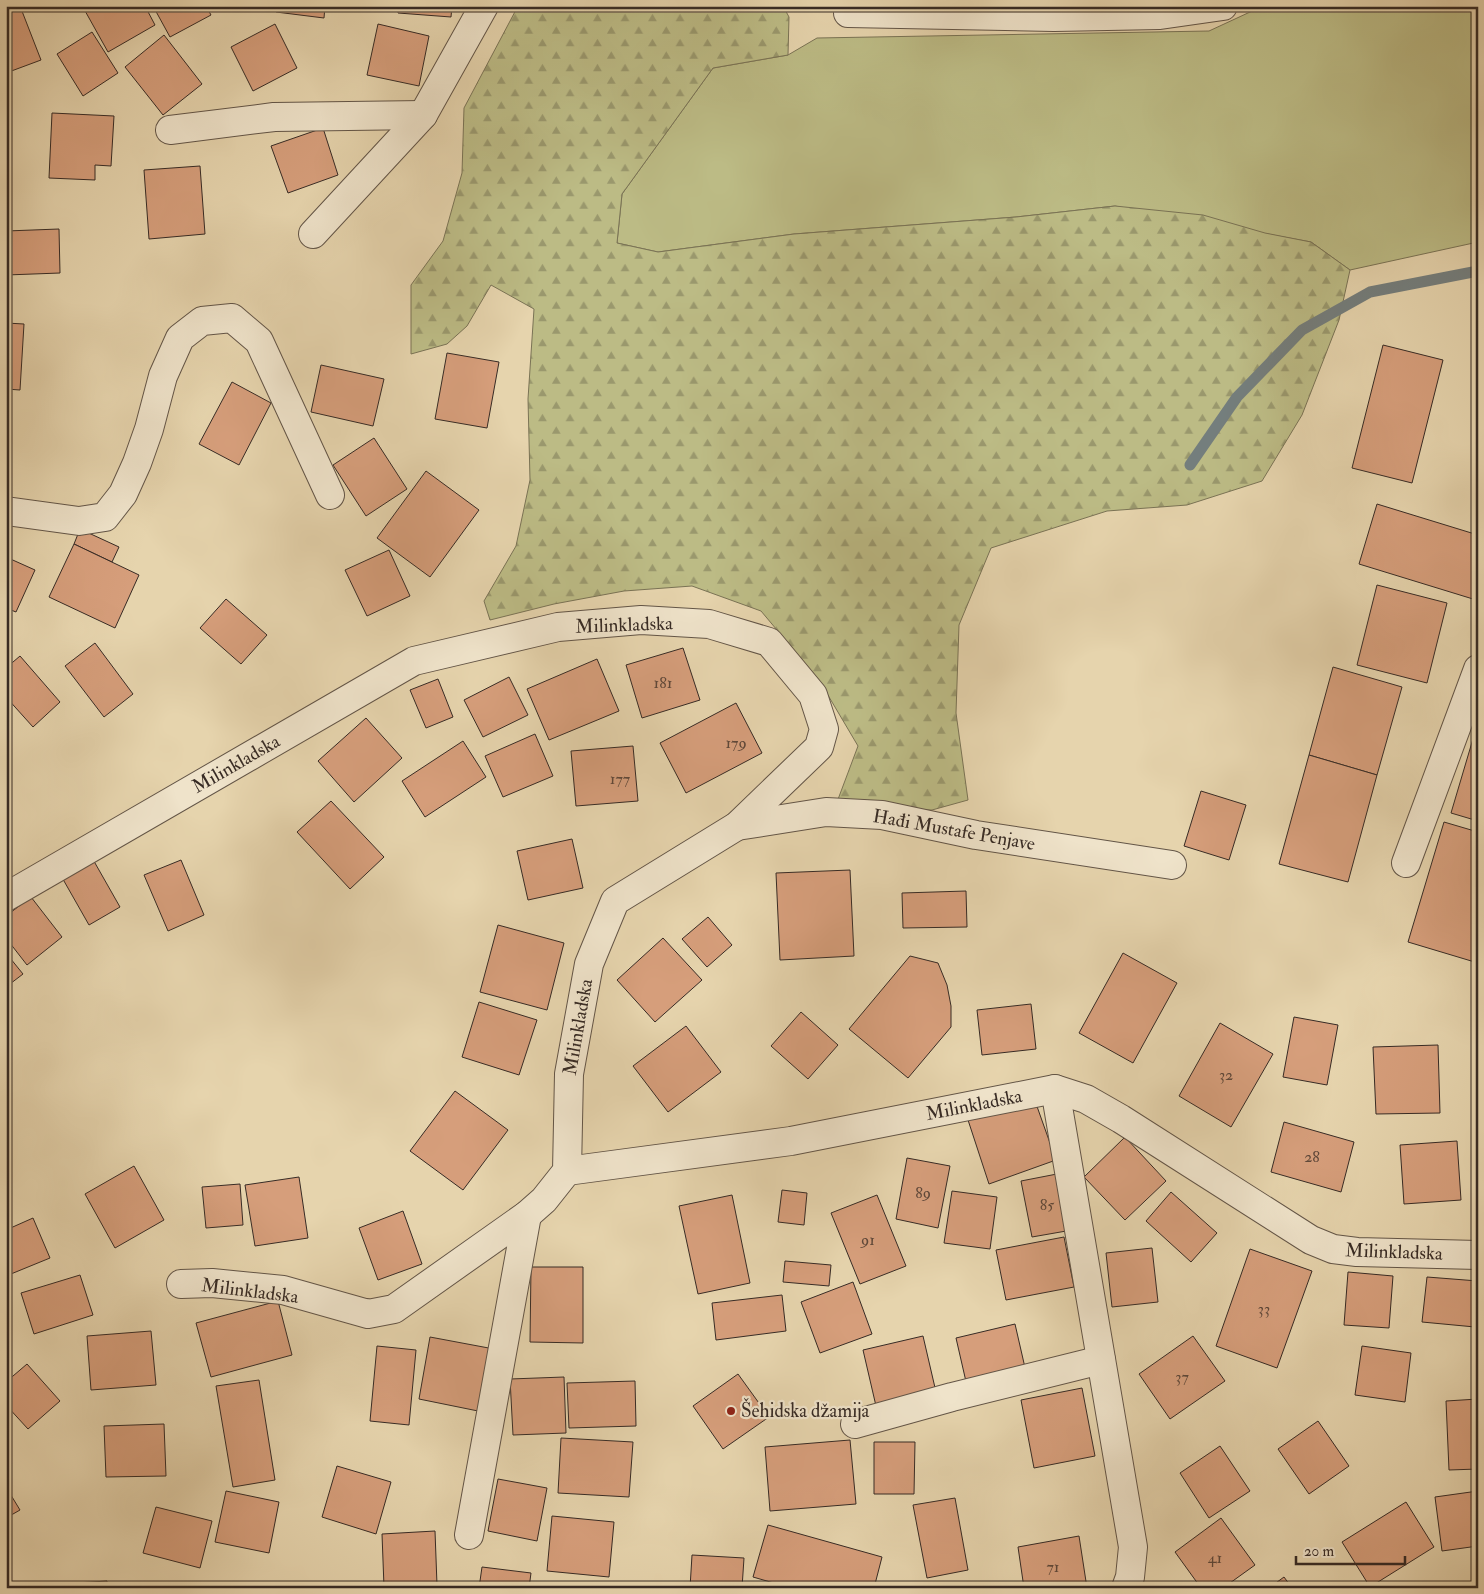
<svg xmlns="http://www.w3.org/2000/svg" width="1484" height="1594" viewBox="0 0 1484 1594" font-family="'IM FELL Double Pica',serif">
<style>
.grass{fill:#bcbb85;stroke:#7a7355}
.forest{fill:url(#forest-firs);stroke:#7a7355}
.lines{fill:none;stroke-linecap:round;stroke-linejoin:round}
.stream{stroke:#747e7d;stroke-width:11}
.building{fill:#d69e7b;stroke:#372b25}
.street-casing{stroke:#635547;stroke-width:30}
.street{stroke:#efe3ca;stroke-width:28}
.poi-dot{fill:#8f2418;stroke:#efe3ca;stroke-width:2}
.labels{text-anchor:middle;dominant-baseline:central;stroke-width:4.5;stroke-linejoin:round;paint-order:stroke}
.number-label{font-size:16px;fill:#5f483a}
.street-label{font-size:19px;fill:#372b25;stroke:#efe3ca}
.poi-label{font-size:19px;fill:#372b25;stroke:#efe3ca;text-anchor:start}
</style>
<defs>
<pattern id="forest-firs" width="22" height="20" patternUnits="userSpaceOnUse" patternTransform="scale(1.25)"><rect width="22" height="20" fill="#bcbb85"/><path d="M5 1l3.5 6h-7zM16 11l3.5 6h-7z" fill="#9a986d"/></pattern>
</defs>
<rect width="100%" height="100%" fill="#e6d4ad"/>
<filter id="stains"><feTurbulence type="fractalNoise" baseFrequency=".004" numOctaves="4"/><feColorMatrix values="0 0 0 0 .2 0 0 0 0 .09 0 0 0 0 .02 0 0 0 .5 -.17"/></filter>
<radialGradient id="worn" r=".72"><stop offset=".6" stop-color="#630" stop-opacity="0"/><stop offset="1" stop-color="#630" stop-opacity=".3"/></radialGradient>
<path class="grass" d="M1263 6H1478V242L1350 270 1311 242 1115 206 1016 217 794 234 658 252 617 243 622 194 713 68 788 55 817 38 1209 31Z"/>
<path class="forest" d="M518 6H783L789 17 788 55 713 68 622 194 617 243 658 252 794 234 1016 217 1115 206 1203 215 1265 233 1311 242 1350 270 1339 320 1302 415 1262 481 1187 505 1107 511 991 548 959 625 956 713 968 800 932 810H834L858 746 819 680 761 611 692 586 624 591 554 604 490 620 484 601 516 546 530 480 528 399 534 309 491 285 467 326 447 344 411 354V285L443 241 462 173 464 108Z"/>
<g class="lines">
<path class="stream" d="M1190 465 1237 397 1302 330 1370 292 1478 271"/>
</g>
<g class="building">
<path d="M6 6H20L41 60 6 73Z"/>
<path d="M89 6H145L155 25 108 52 84 9Z"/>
<path d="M153 6H206L211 15 170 37Z"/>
<path d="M277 6H325L324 18 276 12Z"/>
<path d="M398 6H452L451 17 398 13Z"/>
<path d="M275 24 297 68 253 91 231 47Z"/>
<path d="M378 24 429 36 419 86 367 75Z"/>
<path d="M92 32 118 73 83 96 57 54Z"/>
<path d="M164 35 202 84 163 115 125 67Z"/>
<path d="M52 113 114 116 111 166 95 165V180L49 178Z"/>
<path d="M323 128 338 175 288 193 271 146Z"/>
<path d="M200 166 205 234 149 239 144 170Z"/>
<path d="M59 229 60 273 6 275V231Z"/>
<path d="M6 323 24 324 20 390 6 389Z"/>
<path d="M1383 345 1443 360 1412 483 1352 468Z"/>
<path d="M447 353 499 362 487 428 435 419Z"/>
<path d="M321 365 384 379 373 426 311 412Z"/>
<path d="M232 382 271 403 239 465 199 444Z"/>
<path d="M374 438 407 489 366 516 333 465Z"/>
<path d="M426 471 479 510 430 577 377 538Z"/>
<path d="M1377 504 1478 535V582L1473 599 1359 564Z"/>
<path d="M80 529 119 547 112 562 74 544Z"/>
<path d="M74 544 139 575 115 628 49 597Z"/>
<path d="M389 550 410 596 367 616 345 570Z"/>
<path d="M6 557 35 570 16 612 6 608Z"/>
<path d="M1377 585 1447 603 1427 683 1357 665Z"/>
<path d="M226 599 267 635 241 664 200 628Z"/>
<path d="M95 643 133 694 104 717 65 666Z"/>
<path d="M683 648 700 700 642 718 626 665Z"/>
<path d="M20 656 60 702 33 727 6 697V668Z"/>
<path d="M597 659 619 711 549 740 527 689Z"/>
<path d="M1333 667 1402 687 1377 775 1309 755Z"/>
<path d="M509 677 528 715 483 737 464 700Z"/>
<path d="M438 679 453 717 426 728 410 690Z"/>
<path d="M736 703 762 753 686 793 660 743Z"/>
<path d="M366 718 402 758 354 802 318 761Z"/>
<path d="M1478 722V821L1451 813Z"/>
<path d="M535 734 553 776 503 797 485 756Z"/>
<path d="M463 741 486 777 425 817 402 781Z"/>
<path d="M633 746 638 801 576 806 571 751Z"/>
<path d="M1309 755 1377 775 1348 882 1279 864Z"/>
<path d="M1201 791 1246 805 1229 860 1184 846Z"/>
<path d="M331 801 384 857 350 889 297 832Z"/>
<path d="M1444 822 1478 832V963L1408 942Z"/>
<path d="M572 839 583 888 528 900 517 851Z"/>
<path d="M91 856 120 907 89 925 60 874Z"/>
<path d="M181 860 204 915 168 931 144 875Z"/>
<path d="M850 870 854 956 780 960 776 873Z"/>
<path d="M966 891 967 927 903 928 902 893Z"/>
<path d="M31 897 62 937 27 965 6 938V916Z"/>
<path d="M708 917 732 945 707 967 682 939Z"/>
<path d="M498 925 564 943 547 1010 480 992Z"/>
<path d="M663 938 702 980 655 1022 617 980Z"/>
<path d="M6 953 23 974 6 987Z"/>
<path d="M1123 953 1177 983 1133 1063 1079 1033Z"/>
<path d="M910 956 938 963 947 985 951 1006V1027L908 1078 849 1029Z"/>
<path d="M479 1002 537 1020 519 1075 462 1057Z"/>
<path d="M1031 1004 1036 1049 982 1055 977 1010Z"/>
<path d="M801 1012 838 1045 808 1079 771 1046Z"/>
<path d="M1294 1017 1338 1025 1327 1085 1283 1077Z"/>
<path d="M1220 1023 1273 1054 1231 1127 1179 1096Z"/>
<path d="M686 1026 721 1072 668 1112 633 1066Z"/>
<path d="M1438 1045 1440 1113 1376 1114 1373 1047Z"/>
<path d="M455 1091 508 1130 463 1190 410 1151Z"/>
<path d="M1034 1098 1056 1160 989 1184 968 1120Z"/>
<path d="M1284 1122 1354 1142 1341 1192 1271 1172Z"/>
<path d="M1125 1137 1166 1181 1125 1220 1084 1177Z"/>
<path d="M1457 1141 1461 1200 1404 1204 1400 1145Z"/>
<path d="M907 1158 950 1166 938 1228 896 1219Z"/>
<path d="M134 1166 164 1220 115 1248 85 1194Z"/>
<path d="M1062 1173 1072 1230 1032 1237 1021 1181Z"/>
<path d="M299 1177 308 1238 255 1246 245 1185Z"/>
<path d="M240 1184 243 1225 206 1228 202 1187Z"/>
<path d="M782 1190 807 1193 804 1225 778 1222Z"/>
<path d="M952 1191 997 1197 990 1249 944 1243Z"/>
<path d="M1171 1192 1217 1233 1191 1262 1146 1221Z"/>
<path d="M732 1195 750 1283 698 1294 679 1206Z"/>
<path d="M877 1195 906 1266 860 1284 831 1213Z"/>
<path d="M403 1211 422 1264 378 1280 359 1228Z"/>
<path d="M33 1218 50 1258 6 1276V1230Z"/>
<path d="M1064 1237 1074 1287 1006 1300 996 1250Z"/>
<path d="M1152 1248 1158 1302 1112 1307 1106 1253Z"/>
<path d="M1250 1249 1312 1271 1277 1368 1216 1346Z"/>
<path d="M785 1261 831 1265 829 1286 783 1282Z"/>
<path d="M531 1267H583V1343L530 1342Z"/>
<path d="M1348 1272 1393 1276 1389 1328 1344 1325Z"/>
<path d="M80 1275 93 1315 34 1334 21 1293Z"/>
<path d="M1427 1277 1478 1281 1475 1327 1422 1322Z"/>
<path d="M853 1282 872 1334 820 1353 801 1302Z"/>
<path d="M782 1295 786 1331 716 1340 712 1303Z"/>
<path d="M278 1301 292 1355 211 1377 196 1323Z"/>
<path d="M1015 1324 1026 1372 967 1386 956 1338Z"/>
<path d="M151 1331 156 1385 91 1390 87 1336Z"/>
<path d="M923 1336 936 1392 876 1406 863 1350Z"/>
<path d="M1193 1336 1225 1381 1170 1419 1139 1374Z"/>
<path d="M430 1337 494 1349 483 1412 419 1399Z"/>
<path d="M377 1346 416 1350 409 1425 370 1421Z"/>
<path d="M1362 1346 1411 1353 1405 1402 1355 1395Z"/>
<path d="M27 1364 60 1401 28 1429 6 1405V1382Z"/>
<path d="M738 1374 769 1417 723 1449 693 1406Z"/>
<path d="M564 1377 566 1433 513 1435 510 1379Z"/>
<path d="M259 1380 275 1480 233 1487 216 1386Z"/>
<path d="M635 1381 636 1426 569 1428 567 1383Z"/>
<path d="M1082 1388 1095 1456 1034 1468 1021 1400Z"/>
<path d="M1478 1399V1469L1449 1470 1446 1401Z"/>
<path d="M1318 1421 1349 1466 1309 1494 1278 1449Z"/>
<path d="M164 1424 166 1476 106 1477 104 1426Z"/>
<path d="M561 1438 633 1442 629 1497 558 1493Z"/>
<path d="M850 1440 856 1504 770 1511 765 1447Z"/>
<path d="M874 1442H915L914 1494H874Z"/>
<path d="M1220 1446 1250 1491 1209 1518 1180 1473Z"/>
<path d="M337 1466 391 1482 376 1534 322 1517Z"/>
<path d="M498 1479 547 1488 537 1541 488 1531Z"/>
<path d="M6 1487 20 1510 6 1518Z"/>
<path d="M226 1491 279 1502 269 1553 215 1542Z"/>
<path d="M1478 1491V1546L1442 1551 1435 1497Z"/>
<path d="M955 1498 968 1570 927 1578 913 1505Z"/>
<path d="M1406 1502 1434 1547 1370 1587 1342 1542Z"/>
<path d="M156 1507 212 1521 200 1568 143 1553Z"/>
<path d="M552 1516 614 1522 609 1577 547 1571Z"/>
<path d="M1221 1518 1255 1565 1223 1588H1201L1175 1552Z"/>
<path d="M768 1525 882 1557 874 1588H791L753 1577Z"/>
<path d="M435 1531 437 1585 384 1587 382 1534Z"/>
<path d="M1079 1536 1087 1588H1024L1018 1547Z"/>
<path d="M692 1555 744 1558 742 1588H690Z"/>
<path d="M482 1567 531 1573 529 1588H479Z"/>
<path d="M1284 1577 1292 1588H1269Z"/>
<path d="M107 1581V1588H30V1586Z"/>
<path d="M227 1583 275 1586V1588H227Z"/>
</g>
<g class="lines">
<g class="street-casing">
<g id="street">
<path d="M848 13 1054 17 1160 15 1223 6"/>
<path d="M170 130 274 117 423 115"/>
<path d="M313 234 423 115 484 6"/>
<path d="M6 511 79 521 105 517 123 494 137 463 149 429 163 376 180 338 202 321 232 318 259 341 330 495"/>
<path d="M737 826 826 812 882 815 976 835 1172 865"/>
<path d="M1406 863 1478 669"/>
<path d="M6 897 414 661 558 627 641 620 709 624 769 642 813 695 824 729 819 747 737 826 615 901 589 964 569 1074 567 1171 544 1200 527 1215 394 1309 368 1314 283 1290 212 1283 181 1284"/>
<path d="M1055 1089 1133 1547 1130 1577 1126 1588"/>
<path d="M567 1171 791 1141 1055 1089 1086 1099 1121 1119 1311 1240 1333 1249 1357 1252 1478 1255"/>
<path d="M855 1424 952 1397 1101 1360"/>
<path d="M469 1535 527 1215"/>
</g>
</g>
<use href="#street" class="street"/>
</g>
<circle class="poi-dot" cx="731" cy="1411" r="5"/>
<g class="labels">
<g class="number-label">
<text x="663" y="683">181</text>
<text x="736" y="743">179</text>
<text x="620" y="779">177</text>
<text x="1226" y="1075">32</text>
<text x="1312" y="1157">28</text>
<text x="923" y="1193">89</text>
<text x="1047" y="1205">85</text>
<text x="868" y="1240">91</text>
<text x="1264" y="1309">33</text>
<text x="1182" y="1377">37</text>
<text x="1215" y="1558">41</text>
<text x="1053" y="1567">71</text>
</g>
<g class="street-label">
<text transform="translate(624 625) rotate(-2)">Milinkladska</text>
<text transform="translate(236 764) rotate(-30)">Milinkladska</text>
<text transform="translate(954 830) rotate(10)">Hađi Mustafe Penjave</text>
<text transform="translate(578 1027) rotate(-80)">Milinkladska</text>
<text transform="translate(974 1105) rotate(-11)">Milinkladska</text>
<text transform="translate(1394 1252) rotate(2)">Milinkladska</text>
<text transform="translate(250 1291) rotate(7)">Milinkladska</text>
</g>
<g class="poi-label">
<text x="741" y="1411">Šehidska džamija</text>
</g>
</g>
<rect width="1484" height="1594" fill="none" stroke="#e6d4ad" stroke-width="25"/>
<rect x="8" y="8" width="1469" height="1579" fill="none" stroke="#372b25" stroke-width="2.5"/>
<rect x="12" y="12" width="1459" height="1569" fill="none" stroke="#372b25"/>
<path d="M1296 1556v8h109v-8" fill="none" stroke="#372b25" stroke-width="2.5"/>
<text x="1304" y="1556" font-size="15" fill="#372b25" stroke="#efe3ca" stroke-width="4" paint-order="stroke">20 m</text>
<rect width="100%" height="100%" filter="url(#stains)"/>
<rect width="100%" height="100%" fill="url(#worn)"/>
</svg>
